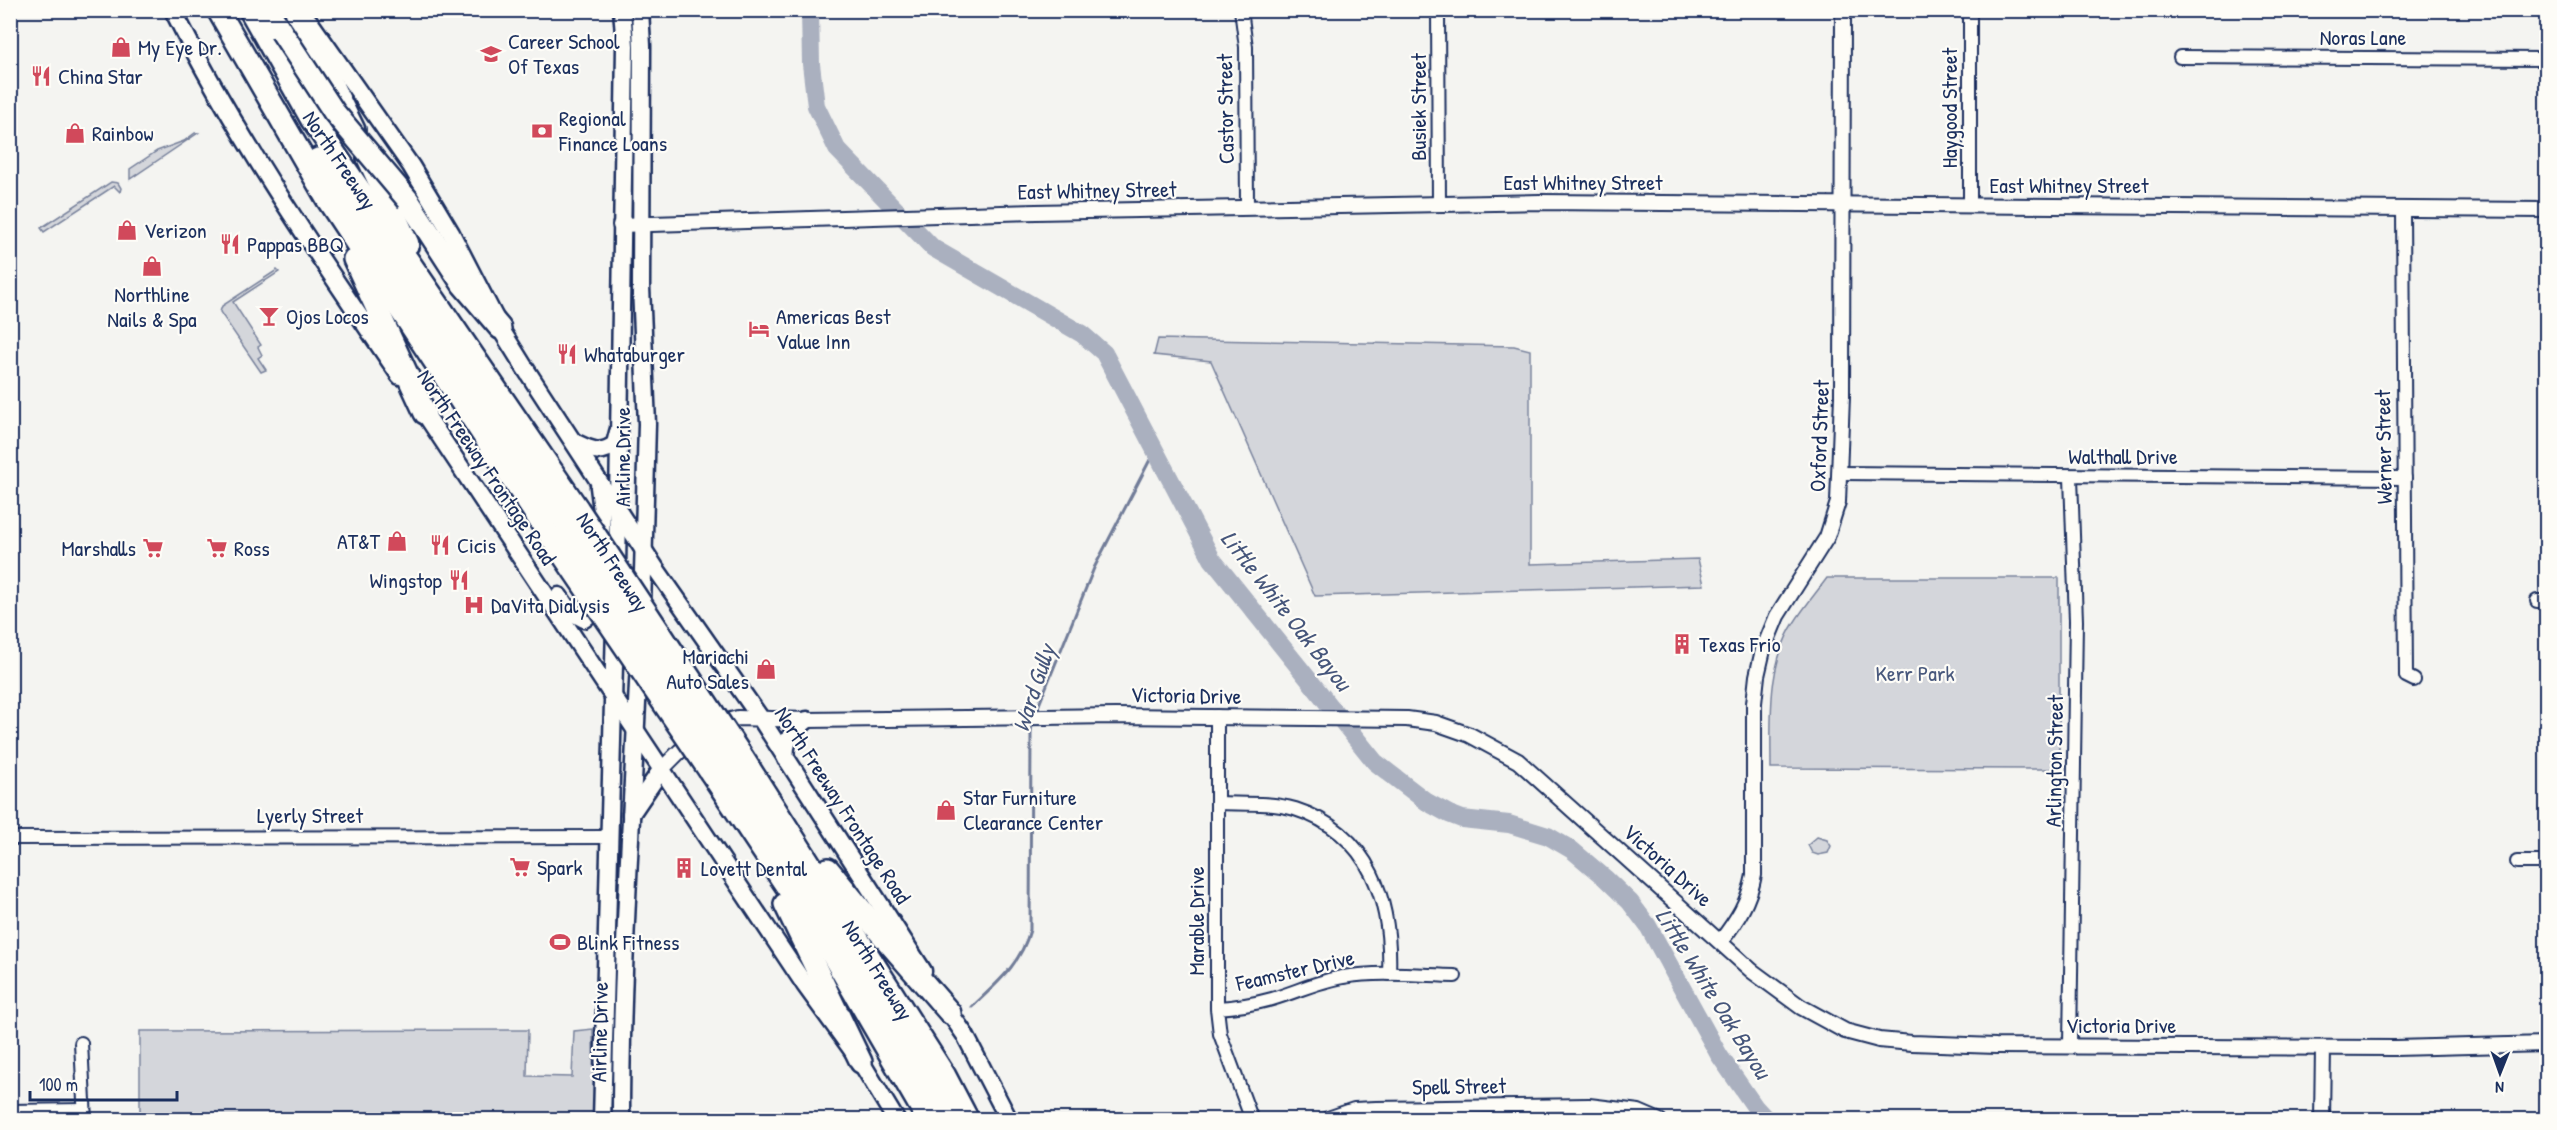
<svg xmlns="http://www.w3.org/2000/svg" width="2557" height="1130" viewBox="0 0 2557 1130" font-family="'Patrick Hand',sans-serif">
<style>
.green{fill:#d4d6db;stroke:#78829c;stroke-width:1.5}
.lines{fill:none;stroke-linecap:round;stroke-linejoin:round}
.stream{stroke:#717c98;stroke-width:3}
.river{stroke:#aab0bf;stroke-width:18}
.minor-casing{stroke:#1b2f5e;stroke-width:16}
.tertiary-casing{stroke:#1b2f5e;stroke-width:18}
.secondary-casing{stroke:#1b2f5e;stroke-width:21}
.motorway-casing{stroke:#1b2f5e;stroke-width:26}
.minor{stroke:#fdfcf7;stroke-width:12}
.tertiary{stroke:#fdfcf7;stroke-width:14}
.secondary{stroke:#fdfcf7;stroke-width:16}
.motorway{stroke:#fdfcf7;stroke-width:21}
.motorway-bridge-casing{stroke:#1b2f5e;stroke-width:26;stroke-linecap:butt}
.motorway-bridge{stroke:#fdfcf7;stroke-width:21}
.labels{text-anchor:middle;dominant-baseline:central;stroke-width:4.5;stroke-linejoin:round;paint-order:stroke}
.street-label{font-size:22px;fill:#1b2f5e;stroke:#fdfcf7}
.poi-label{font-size:22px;fill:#1b2f5e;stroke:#fdfcf7;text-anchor:start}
.park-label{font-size:22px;fill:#49597d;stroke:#fdfcf7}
.water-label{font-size:24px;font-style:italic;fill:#46567b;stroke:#fdfcf7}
</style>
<rect width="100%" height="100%" fill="#f4f4f1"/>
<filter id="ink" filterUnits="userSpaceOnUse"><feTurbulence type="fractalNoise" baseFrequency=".0167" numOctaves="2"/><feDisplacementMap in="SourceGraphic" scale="12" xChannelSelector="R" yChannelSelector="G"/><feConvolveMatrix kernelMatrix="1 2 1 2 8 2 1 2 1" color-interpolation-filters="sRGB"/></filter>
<g filter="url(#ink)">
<g class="green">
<path d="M195 133H198L130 179V169L157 151 184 141Z"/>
<path d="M111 182 118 183 121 188 120 192 114 186 44 232 41 228Z"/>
<path d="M277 270 279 272 233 302 261 345 258 347 262 355 258 358 266 370 261 372 220 312 222 306Z"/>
<path d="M1158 339 1514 346 1530 350V564L1698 559 1704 585 1315 596 1211 361 1154 355Z"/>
<path d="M1827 578H2059V769L1771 768C1771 719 1767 665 1794 623 1804 607 1816 593 1827 578Z"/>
<path d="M1817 837 1827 840 1831 846 1828 853 1818 855 1812 853 1808 845Z"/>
<path d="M593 1029 594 1116 140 1118V1031L528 1030 527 1076 572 1077 574 1031Z"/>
</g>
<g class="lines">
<g class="stream">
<path d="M1036 712 1094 568 1155 450"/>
<path d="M972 1007C997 983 1021 964 1030 930L1031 731 1033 721"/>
</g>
<path class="river" d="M810 10 811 64 816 106 837 149 933 248 1082 334 1104 353 1212 559 1375 762 1427 802 1449 814 1462 819 1509 824 1548 836 1572 850 1605 878 1630 902 1648 926 1719 1055 1755 1107 1767 1120"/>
<g class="minor-casing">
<g id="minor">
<path d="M1241 10 1246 47 1247 207"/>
<path d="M1438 10 1439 204"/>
<path d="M1970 10V205"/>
<path d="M2180 57 2546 59"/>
<path d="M2403 209 2406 676 2414 680"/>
<path d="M1841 473 2405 478"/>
<path d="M2537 601H2546"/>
<path d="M1217 716V1008L1220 1034 1252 1120"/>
<path d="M1217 803C1242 804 1270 802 1295 809 1371 833 1392 903 1389 974"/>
<path d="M10 838 610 837"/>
<path d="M2517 862H2546"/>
<path d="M1217 1008C1236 1007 1254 1004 1272 999 1296 992 1318 981 1343 977 1379 971 1418 975 1455 976"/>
<path d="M81 1043 85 1120"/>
<path d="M2070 1046 2076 621 2071 477"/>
<path d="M10 1111 83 1110"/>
<path d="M1322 1120 1354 1109 1376 1108 1589 1105 1639 1111 1660 1120"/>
</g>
</g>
<g class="tertiary-casing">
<g id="tertiary">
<path d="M620 225 1036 212 1540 202 2546 210"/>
<path d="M714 728 724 722 738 718 807 720 1115 716 1407 719 1436 723 1470 735 1518 761 1752 971 1801 1007 1845 1031 1879 1040 1912 1043 1996 1046 2395 1048 2546 1044"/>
<path d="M661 770 680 751 698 739"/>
<path d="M1721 941C1737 920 1749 902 1754 875V703L1757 676 1763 650 1777 616 1827 537 1838 502 1842 396 1843 10"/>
<path d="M2322 1120 2323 1048"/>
</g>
</g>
<g class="secondary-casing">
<g id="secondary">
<path d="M173 10C237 139 320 258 400 376"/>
<path d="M640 10 642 46 641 287 647 424 642 609"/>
<path d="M309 21 411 166 451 233 500 328 523 365 656 569 761 719 923 971"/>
<path d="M418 403 805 985 861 1062 896 1120"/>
<path d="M574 442C589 449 600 456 615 444L618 432"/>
<path d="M599 487 602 511 600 548"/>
<path d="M617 570 625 46 622 10"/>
<path d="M559 596 569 611 584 619 590 614 596 594"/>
<path d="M786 759C783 741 793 731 807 720"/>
<path d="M631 814 661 770"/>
<path d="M943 1003 965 1035 1009 1120"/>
<path d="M602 1120 615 626"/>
<path d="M621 1120C621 967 632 815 639 662"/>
</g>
</g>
<g class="motorway-casing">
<g id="motorway">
<path d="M218 10 327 199 546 530"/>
<path d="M250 10 312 120 578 509"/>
<path d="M268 10 281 31"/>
<path d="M296 11 354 130"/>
<path d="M368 158 408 244"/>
<path d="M318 159 563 519"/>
<path d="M408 200 463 285 500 328"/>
<path d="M354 259 425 413"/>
<path d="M739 752 945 1076 968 1120"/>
<path d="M725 763 886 1011 947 1120"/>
<path d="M711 773 833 956 928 1120"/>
<path d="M828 869 882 935 950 1013"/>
<path d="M785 904 861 1062"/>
</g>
</g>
<use href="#minor" class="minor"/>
<use href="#tertiary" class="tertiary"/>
<use href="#secondary" class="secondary"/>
<use href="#motorway" class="motorway"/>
<g class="motorway-bridge-casing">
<g id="motorway-bridge">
<path d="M281 31 334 112 408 200"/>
<path d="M578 509 739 752"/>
<path d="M563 519 725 763"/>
<path d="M546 530 711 773"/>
</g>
</g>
<use href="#motorway-bridge" class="motorway-bridge"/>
</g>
</g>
<defs>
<g id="shop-bare" transform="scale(1.62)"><path d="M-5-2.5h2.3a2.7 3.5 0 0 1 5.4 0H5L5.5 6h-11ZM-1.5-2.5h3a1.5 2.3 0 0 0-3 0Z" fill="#d1495b" stroke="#fdfcf7" stroke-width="2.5" paint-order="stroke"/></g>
<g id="university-bare" transform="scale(1.62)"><path d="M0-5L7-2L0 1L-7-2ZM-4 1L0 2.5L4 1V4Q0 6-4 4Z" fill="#d1495b" stroke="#fdfcf7" stroke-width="2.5" paint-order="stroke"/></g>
<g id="restaurant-bare" transform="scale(1.62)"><path d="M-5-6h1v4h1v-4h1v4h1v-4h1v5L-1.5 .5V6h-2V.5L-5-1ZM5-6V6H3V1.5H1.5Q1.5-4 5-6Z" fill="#d1495b" stroke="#fdfcf7" stroke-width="2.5" paint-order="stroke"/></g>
<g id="bank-bare" transform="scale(1.62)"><path d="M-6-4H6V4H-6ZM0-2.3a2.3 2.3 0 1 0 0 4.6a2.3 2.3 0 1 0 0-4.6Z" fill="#d1495b" stroke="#fdfcf7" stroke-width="2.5" paint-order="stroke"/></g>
<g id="bar-bare" transform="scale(1.62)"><path d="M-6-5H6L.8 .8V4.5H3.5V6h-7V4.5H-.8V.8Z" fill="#d1495b" stroke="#fdfcf7" stroke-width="2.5" paint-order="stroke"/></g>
<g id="hotel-bare" transform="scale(1.62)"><path d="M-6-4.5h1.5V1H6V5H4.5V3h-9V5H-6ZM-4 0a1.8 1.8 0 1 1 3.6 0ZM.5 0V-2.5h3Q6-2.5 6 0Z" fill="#d1495b" stroke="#fdfcf7" stroke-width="2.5" paint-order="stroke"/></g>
<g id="supermarket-bare" transform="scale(1.62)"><path d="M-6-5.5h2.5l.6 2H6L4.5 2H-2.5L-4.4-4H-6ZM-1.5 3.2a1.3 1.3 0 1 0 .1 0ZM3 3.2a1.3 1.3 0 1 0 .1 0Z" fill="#d1495b" stroke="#fdfcf7" stroke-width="2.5" paint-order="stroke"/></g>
<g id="hospital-bare" transform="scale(1.62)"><path d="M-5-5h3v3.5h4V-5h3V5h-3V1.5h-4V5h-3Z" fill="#d1495b" stroke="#fdfcf7" stroke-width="2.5" paint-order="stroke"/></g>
<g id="building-bare" transform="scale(1.62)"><path d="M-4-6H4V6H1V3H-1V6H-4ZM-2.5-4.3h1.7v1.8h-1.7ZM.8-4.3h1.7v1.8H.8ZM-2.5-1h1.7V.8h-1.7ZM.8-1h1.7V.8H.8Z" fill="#d1495b" stroke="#fdfcf7" stroke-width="2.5" paint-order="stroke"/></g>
<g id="stadium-bare" transform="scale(1.62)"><path d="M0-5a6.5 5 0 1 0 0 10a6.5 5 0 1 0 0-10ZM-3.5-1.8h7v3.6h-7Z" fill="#d1495b" stroke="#fdfcf7" stroke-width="2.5" paint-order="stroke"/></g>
</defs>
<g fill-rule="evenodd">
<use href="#shop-bare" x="121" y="47"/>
<use href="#university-bare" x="491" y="54"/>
<use href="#restaurant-bare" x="41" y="76"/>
<use href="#bank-bare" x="542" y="131"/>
<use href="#shop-bare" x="75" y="133"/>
<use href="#shop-bare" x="127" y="230"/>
<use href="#restaurant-bare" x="230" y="244"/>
<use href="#shop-bare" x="152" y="266"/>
<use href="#bar-bare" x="269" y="316"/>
<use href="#hotel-bare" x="759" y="329"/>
<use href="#restaurant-bare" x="567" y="354"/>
<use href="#shop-bare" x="397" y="541"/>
<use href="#restaurant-bare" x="440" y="545"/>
<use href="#supermarket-bare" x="153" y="548"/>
<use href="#supermarket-bare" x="217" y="548"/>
<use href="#restaurant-bare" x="459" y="580"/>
<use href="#hospital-bare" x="474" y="605"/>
<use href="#building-bare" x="1682" y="644"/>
<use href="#shop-bare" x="766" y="669"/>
<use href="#shop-bare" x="946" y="810"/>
<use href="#supermarket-bare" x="520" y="867"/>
<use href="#building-bare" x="684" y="868"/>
<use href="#stadium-bare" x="560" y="942"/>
</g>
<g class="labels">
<g class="street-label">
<text x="2363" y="37">Noras Lane</text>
<text transform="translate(1418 107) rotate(-90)">Busiek Street</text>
<text transform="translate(1949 108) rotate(-90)">Haygood Street</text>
<text transform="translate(1225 109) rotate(-91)">Castor Street</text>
<text transform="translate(340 160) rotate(56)">North Freeway</text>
<text x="1583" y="182">East Whitney Street</text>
<text x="2069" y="185">East Whitney Street</text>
<text transform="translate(1097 190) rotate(-1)">East Whitney Street</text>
<text transform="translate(1819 436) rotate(-88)">Oxford Street</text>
<text transform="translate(2383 447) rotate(-91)">Werner Street</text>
<text x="2123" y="456">Walthall Drive</text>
<text transform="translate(622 457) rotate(-90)">Airline Drive</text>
<text transform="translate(487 467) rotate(56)">North Freeway Frontage Road</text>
<text transform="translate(613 562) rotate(57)">North Freeway</text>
<text transform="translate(1186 695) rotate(1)">Victoria Drive</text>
<text transform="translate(2054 761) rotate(-89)">Arlington Street</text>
<text transform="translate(843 805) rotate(57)">North Freeway Frontage Road</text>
<text x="310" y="815">Lyerly Street</text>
<text transform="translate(1668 865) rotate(42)">Victoria Drive</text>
<text transform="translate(1196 921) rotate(-90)">Marable Drive</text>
<text transform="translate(878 970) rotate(58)">North Freeway</text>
<text transform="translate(1295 970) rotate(-13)">Feamster Drive</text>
<text x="2121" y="1025">Victoria Drive</text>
<text transform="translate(599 1032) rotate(-89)">Airline Drive</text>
<text transform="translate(1459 1086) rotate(-1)">Spell Street</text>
</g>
<g class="poi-label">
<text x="508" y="41">Career School<tspan x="508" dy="25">Of Texas</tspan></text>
<text x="138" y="47">My Eye Dr.</text>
<text x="58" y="76">China Star</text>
<text x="559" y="118">Regional<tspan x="559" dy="25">Finance Loans</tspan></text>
<text x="92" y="133">Rainbow</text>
<text x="144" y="230">Verizon</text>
<text x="247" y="244">Pappas BBQ</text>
<text x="152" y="294" text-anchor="middle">Northline<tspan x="152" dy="25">Nails &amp; Spa</tspan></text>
<text x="286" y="316">Ojos Locos</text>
<text x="776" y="316">Americas Best<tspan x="776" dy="25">Value Inn</tspan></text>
<text x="584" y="354">Whataburger</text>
<text x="380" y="541" text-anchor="end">AT&amp;T</text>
<text x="457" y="545">Cicis</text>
<text x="136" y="548" text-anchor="end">Marshalls</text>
<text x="234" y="548">Ross</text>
<text x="442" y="580" text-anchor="end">Wingstop</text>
<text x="491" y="605">DaVita Dialysis</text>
<text x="1699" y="644">Texas Frio</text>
<text x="749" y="656" text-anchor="end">Mariachi<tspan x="749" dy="25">Auto Sales</tspan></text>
<text x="963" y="797">Star Furniture<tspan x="963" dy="25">Clearance Center</tspan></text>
<text x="537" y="867">Spark</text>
<text x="701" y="868">Lovett Dental</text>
<text x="577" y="942">Blink Fitness</text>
</g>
<g class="park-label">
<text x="1915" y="673">Kerr Park</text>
</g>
<g class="water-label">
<text transform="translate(1287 610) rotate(52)">Little White Oak Bayou</text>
<text transform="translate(1033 688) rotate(-72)">Ward Gully</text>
<text transform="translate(1714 993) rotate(58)">Little White Oak Bayou</text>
</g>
</g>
<rect width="2557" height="1130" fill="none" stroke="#fdfcf7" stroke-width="36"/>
<rect x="18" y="18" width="2521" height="1094" fill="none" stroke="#1b2f5e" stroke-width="2" filter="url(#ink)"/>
<g transform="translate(2500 1073) rotate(181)" stroke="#fdfcf7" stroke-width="4.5" paint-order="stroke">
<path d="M0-4.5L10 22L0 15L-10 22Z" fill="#1b2f5e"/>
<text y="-9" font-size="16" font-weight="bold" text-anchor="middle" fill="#1b2f5e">N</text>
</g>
<path d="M30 1091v9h147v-9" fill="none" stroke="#1b2f5e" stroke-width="3"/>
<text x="39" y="1091" font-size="18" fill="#1b2f5e" stroke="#fdfcf7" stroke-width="4.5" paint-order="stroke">100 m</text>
</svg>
